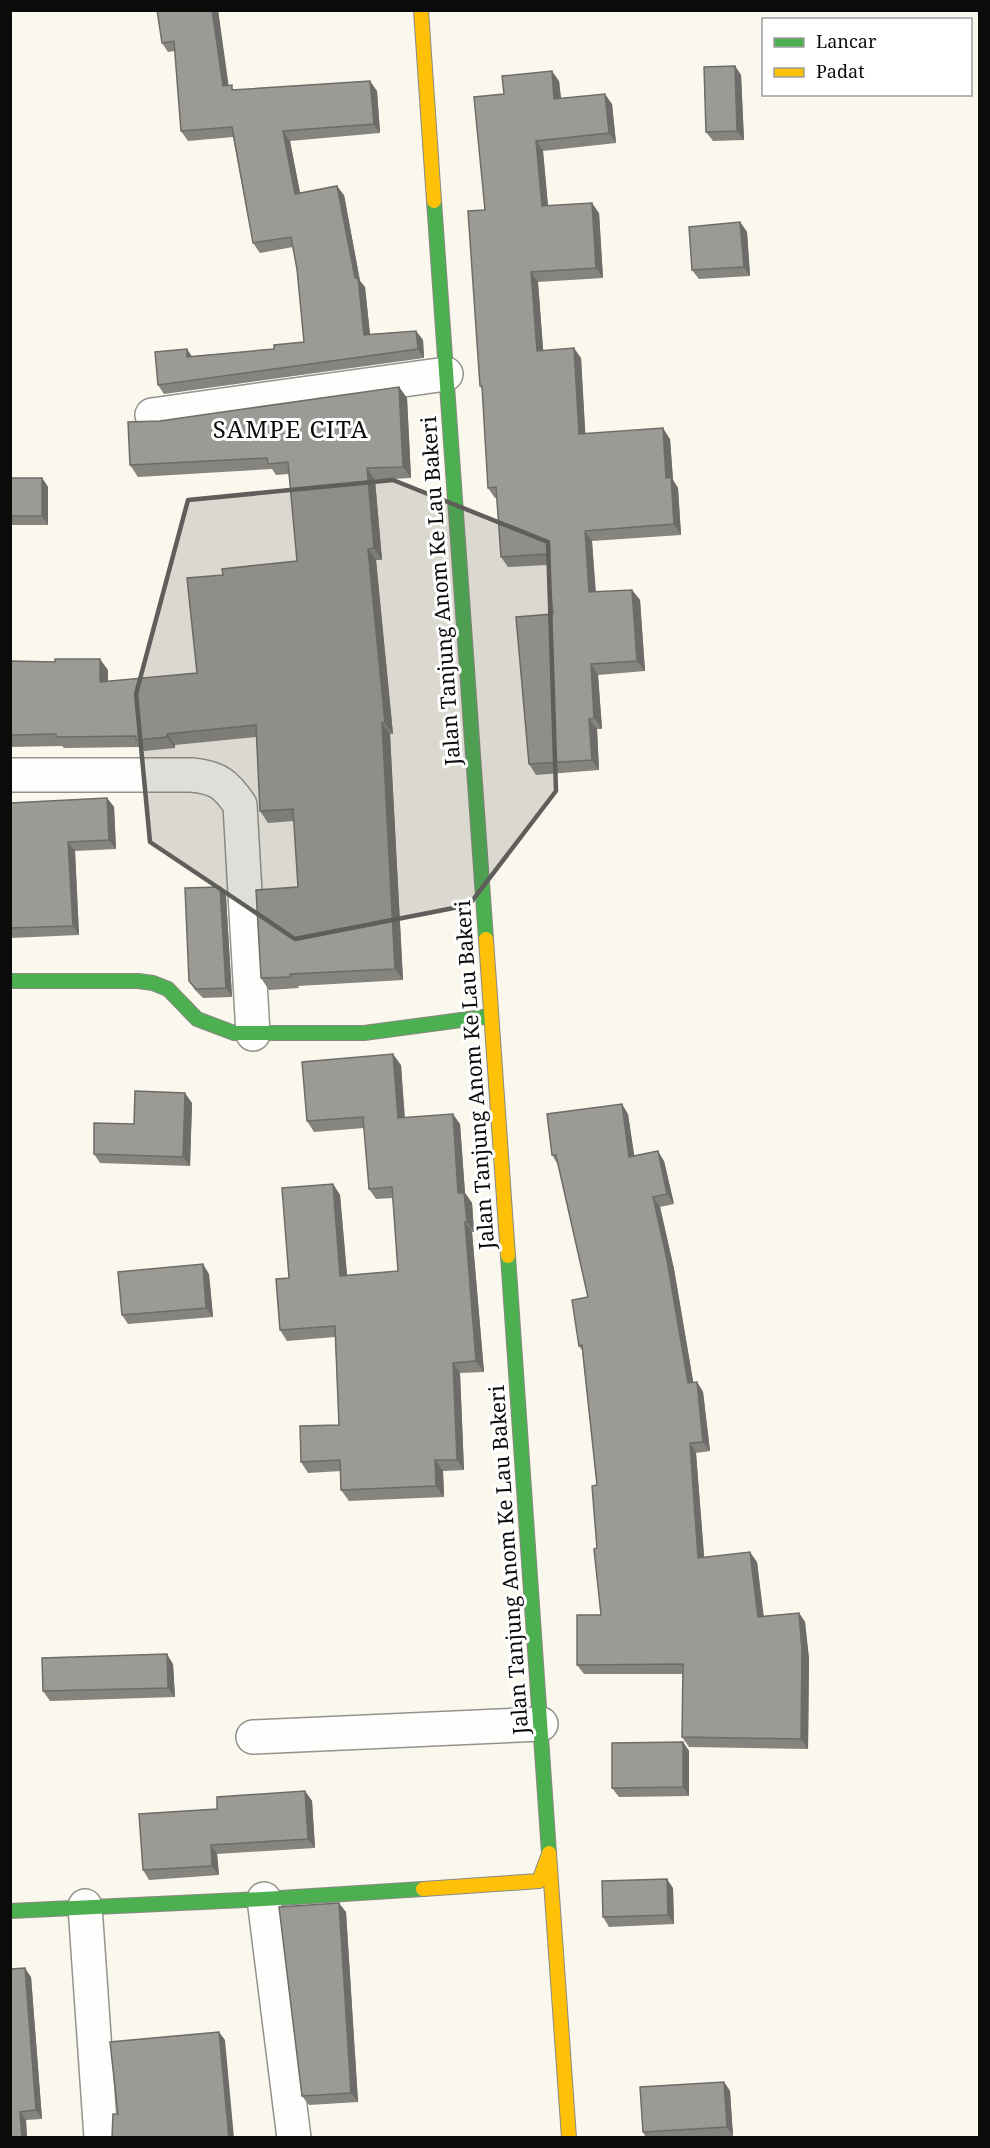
<svg xmlns="http://www.w3.org/2000/svg" width="990" height="2148" viewBox="0 0 990 2148" font-family="'Noto Serif',serif">
<style>
.lines{fill:none;stroke-linecap:round;stroke-linejoin:round}
.street-casing{stroke:#93928d;stroke-width:36}
.fast-casing{stroke:#898883;stroke-width:16}
.slow-casing{stroke:#898883;stroke-width:16}
.street{stroke:#fefefc;stroke-width:33}
.fast{stroke:#4caf50;stroke-width:14}
.slow{stroke:#ffc107;stroke-width:14}
.wall{fill:#86847f}
.shaded-wall{fill:#6d6c68}
.building{fill:#9c9a94;stroke:#6d6c68;stroke-width:1.5}
.marked{fill:#5f5e5a;fill-opacity:0.2;stroke:#5f5e5a;stroke-width:4.5;stroke-linejoin:round}
.labels{text-anchor:middle;dominant-baseline:central;stroke-width:6;stroke-linejoin:round;paint-order:stroke}
.street-label{font-size:21px;fill:#0b0b0b;stroke:#fff}
.quarter-label{font-size:24px;letter-spacing:1.5px;fill:#0b0b0b;stroke:#fff}
</style>
<rect width="100%" height="100%" fill="#faf8ed"/>
<g class="lines">
<g class="street-casing">
<g id="street">
<path d="M152 415 446 374"/>
<path d="M10 775H191C217 777 226 784 240 805L253 1034"/>
<path d="M253 1737 541 1724"/>
<path d="M264 1899 294 2138"/>
<path d="M85 1906 101 2138"/>
</g>
</g>
<g class="fast-casing">
<g id="fast">
<path d="M434 201 486 939"/>
<path d="M10 981H138L153 983 168 989 197 1019 234 1033H364L491 1016"/>
<path d="M508 1256 549 1853"/>
<path d="M10 1911 264 1899 423 1889"/>
</g>
</g>
<g class="slow-casing">
<g id="slow">
<path d="M421 10 434 201"/>
<path d="M486 939 508 1256"/>
<path d="M549 1853 569 2138"/>
<path d="M423 1889 539 1881 549 1854"/>
</g>
</g>
<use href="#street" class="street"/>
<use href="#fast" class="fast"/>
<use href="#slow" class="slow"/>
</g>
<g class="wall">
<path d="M157 10H218L228 86 235 90 377 91 380 133 290 141 300 193 344 195 360 281 365 287 370 334 416 331 423 340 424 358 164 394 158 385 192 356 274 349 304 342 297 269 293 247 260 253 253 243 233 137 188 141 181 131 175 51 168 52 162 43Z"/>
<path d="M735 66 741 75 744 140 713 141 706 132Z"/>
<path d="M559 81 561 98 612 104 616 143 543 151 548 206 599 213 603 278 538 282 543 350 581 358 585 434 670 439 673 480 678 488 681 535 592 541 596 592 632 590 640 600 645 671 598 675 602 729H597L599 770 536 775 529 764 553 614 548 565 508 567 501 557 497 498H495L488 488 482 389 480 386 485 210 504 94Z"/>
<path d="M740 222 747 232 750 276 699 279 692 270Z"/>
<path d="M399 387 407 398 411 478 375 480 382 560H376L393 734H390L403 980 298 986 299 988 269 990 261 978 298 887 294 821 268 823 260 811 257 737 175 745V748L144 751 141 747 64 748 62 746 10 747V661L108 670V681L197 673 223 575 297 561 289 474 276 475 272 469 138 477 130 465 160 421Z"/>
<path d="M10 478H42L48 487V525H10Z"/>
<path d="M107 798 114 807 116 849 75 851 79 935 10 938V803Z"/>
<path d="M220 887 226 896 232 997 203 998 195 990 189 981Z"/>
<path d="M401 1065 405 1117 460 1124 465 1193 472 1203 474 1232H472L484 1372 460 1373 464 1470 443 1471 444 1497 349 1501 341 1490V1471L308 1473 301 1462 339 1425 335 1337 287 1341 280 1330 289 1278 333 1184 340 1195 347 1275 398 1271 393 1198 376 1199 369 1189 364 1128 314 1132 307 1121Z"/>
<path d="M192 1103 190 1166 100 1163 94 1154Z"/>
<path d="M628 1114 634 1156 664 1161 674 1204 660 1207 674 1269 693 1382H697L703 1392 710 1451 696 1453 704 1557 757 1562 763 1616 799 1613 805 1622 809 1659 808 1749 689 1747 682 1737 683 1674H584L577 1665 601 1615 597 1548V1485L582 1350 579 1346 588 1297 558 1165 552 1155Z"/>
<path d="M209 1274 213 1317 128 1324 122 1315Z"/>
<path d="M173 1664 175 1697 50 1701 43 1691Z"/>
<path d="M683 1742 689 1751V1796L619 1797 612 1788Z"/>
<path d="M305 1791 312 1801 315 1848 217 1854 219 1875 149 1880 143 1870 217 1809Z"/>
<path d="M673 1888 674 1924 609 1927 603 1917Z"/>
<path d="M346 1912 358 2102 309 2105 302 2096Z"/>
<path d="M31 1977 42 2119 26 2120 27 2138H10Z"/>
<path d="M724 2082 730 2091 733 2136 706 2138H646L643 2132Z"/>
</g>
<g class="shaded-wall">
<path d="M212 10H218L230 95 223 86Z"/>
<path d="M735 66 741 75 744 140 737 131Z"/>
<path d="M552 71 559 81 562 109 554 99Z"/>
<path d="M370 81 377 91 380 133 374 124Z"/>
<path d="M605 94 612 104 616 143 609 133Z"/>
<path d="M283 131 290 141 302 203 295 194Z"/>
<path d="M536 141 543 151 549 217 542 206Z"/>
<path d="M337 186 344 195 360 281 365 287 371 344 364 335 355 278Z"/>
<path d="M592 203 599 213 603 278 596 268Z"/>
<path d="M740 222 747 232 750 276 744 267Z"/>
<path d="M531 272 538 282 544 361 537 351Z"/>
<path d="M416 331 423 340 424 358 418 349Z"/>
<path d="M574 348 581 358 586 444 579 434Z"/>
<path d="M187 349 193 358 187 357Z"/>
<path d="M399 387 407 398 411 478 403 467Z"/>
<path d="M663 428 670 439 673 480 678 488 681 535 674 524 666 478Z"/>
<path d="M367 468 375 480 382 560 374 548Z"/>
<path d="M42 478 48 487V525L42 516Z"/>
<path d="M585 531 592 541 596 603 589 592Z"/>
<path d="M368 549 376 560 393 734 385 723Z"/>
<path d="M632 590 640 600 645 671 637 661Z"/>
<path d="M100 659 108 670V693L100 682Z"/>
<path d="M591 664 598 675 602 729 594 718Z"/>
<path d="M589 719 597 729 599 770 592 760Z"/>
<path d="M382 723 390 734 403 980 395 969Z"/>
<path d="M167 734 175 745V748L167 737Z"/>
<path d="M107 798 114 807 116 849 109 840Z"/>
<path d="M68 842 75 851 79 935 73 926Z"/>
<path d="M220 887 226 896 232 997 226 988Z"/>
<path d="M393 1054 401 1065 405 1128 398 1118Z"/>
<path d="M185 1093 192 1103 190 1166 183 1157Z"/>
<path d="M622 1104 628 1114 636 1167 629 1157Z"/>
<path d="M453 1114 460 1124 465 1193 472 1203 474 1232 467 1222 458 1193Z"/>
<path d="M658 1151 664 1161 674 1204 667 1194Z"/>
<path d="M333 1184 340 1195 348 1286 340 1276Z"/>
<path d="M653 1197 660 1207 674 1269 695 1392 688 1383Z"/>
<path d="M465 1222 472 1232 484 1372 476 1361Z"/>
<path d="M203 1264 209 1274 213 1317 206 1308Z"/>
<path d="M453 1363 460 1373 464 1470 457 1460Z"/>
<path d="M697 1382 703 1392 710 1451 703 1442Z"/>
<path d="M690 1443 696 1453 705 1567 698 1558Z"/>
<path d="M435 1460 443 1471 444 1497 436 1486Z"/>
<path d="M750 1552 757 1562 765 1626 758 1617Z"/>
<path d="M799 1613 805 1622 809 1659 808 1749 801 1739Z"/>
<path d="M167 1654 173 1664 175 1697 168 1688Z"/>
<path d="M683 1742 689 1751V1796L683 1787Z"/>
<path d="M305 1791 312 1801 315 1848 308 1839Z"/>
<path d="M211 1845 217 1854 219 1875 212 1866Z"/>
<path d="M667 1879 673 1888 674 1924 668 1915Z"/>
<path d="M339 1903 346 1912 358 2102 351 2093Z"/>
<path d="M25 1968 31 1977 42 2119 36 2110Z"/>
<path d="M219 2032 225 2040 234 2138H229Z"/>
<path d="M724 2082 730 2091 733 2136 727 2127Z"/>
<path d="M20 2112 26 2120 27 2138H22Z"/>
</g>
<g class="building">
<path d="M157 10H212L223 86 232 85V90L370 81 374 124 283 131 295 194 337 186 355 278H358L364 335 416 331 418 349 158 385 155 352 187 349V357L274 349V345L304 342 297 269 291 237 253 243 232 127 181 131 174 41 162 43Z"/>
<path d="M735 66 737 131 706 132 704 67Z"/>
<path d="M552 71 554 99 605 94 609 133 536 141 542 206 592 203 596 268 531 272 537 351 574 348 579 434 663 428 666 478 671 477 674 524 585 531 589 592 632 590 637 661 591 664 594 718 589 719 592 760 529 764 516 617 553 614 547 554 501 557 496 487 488 488 482 386H480L468 211 485 210 474 97 504 94 502 76Z"/>
<path d="M740 222 744 267 692 270 689 227Z"/>
<path d="M399 387 403 467 367 468 374 548 368 549 385 723H382L395 969 290 974 291 977 261 978 256 890 298 887 293 809 260 811 256 725 167 734V737L136 740V736L56 737V734L10 735V661L55 662V659H100V682L197 673 187 578 223 575 222 569 297 561 288 462 268 464 267 458 130 465 128 422 160 421Z"/>
<rect x="10" y="478" width="32" height="38"/>
<path d="M107 798 109 840 68 842 73 926 10 928V803Z"/>
<path d="M220 887 226 988 196 989 189 981 185 888Z"/>
<path d="M393 1054 398 1118 453 1114 458 1193H464L467 1222H465L476 1361 453 1363 457 1460H435L436 1486 341 1490 340 1460 301 1462 300 1426 339 1425 335 1326 280 1330 276 1279 289 1278 282 1188 333 1184 340 1276 398 1271 392 1187 369 1189 363 1117 307 1121 302 1062Z"/>
<path d="M135 1091 185 1093 183 1157 94 1154V1123L134 1124Z"/>
<path d="M622 1104 629 1157 658 1151 667 1194 653 1197 667 1260 688 1383 697 1382 703 1442 690 1443 698 1558 750 1552 758 1617 799 1613 802 1650 801 1739 682 1737 683 1664 577 1665V1615H601L594 1549 597 1548 592 1486 597 1485 582 1345 579 1346 572 1300 588 1297 556 1155H552L547 1114Z"/>
<path d="M203 1264 206 1308 122 1315 118 1272Z"/>
<path d="M167 1654 168 1688 43 1691 42 1658Z"/>
<path d="M683 1742V1787L612 1788V1743Z"/>
<path d="M305 1791 308 1839 211 1845 212 1866 143 1870 139 1814 217 1809V1797Z"/>
<path d="M667 1879 668 1915 603 1917 602 1881Z"/>
<path d="M339 1903 351 2093 302 2096 279 1907Z"/>
<path d="M25 1968 36 2110 20 2112 22 2138H10V1969Z"/>
<path d="M219 2032 229 2138H112L113 2114H118L110 2042Z"/>
<path d="M724 2082 727 2127 643 2132 640 2087Z"/>
</g>
<path class="marked" d="M393 480 548 542 556 791 469 905 295 939 150 842 136 694 188 500Z"/>
<g class="labels">
<g class="street-label">
<text transform="translate(440 591) rotate(-94)">Jalan Tanjung Anom Ke Lau Bakeri</text>
<text transform="translate(474 1075) rotate(-94)">Jalan Tanjung Anom Ke Lau Bakeri</text>
<text transform="translate(508 1560) rotate(-94)">Jalan Tanjung Anom Ke Lau Bakeri</text>
</g>
<g class="quarter-label">
<text x="291" y="428">SAMPE CITA</text>
</g>
</g>
<rect width="990" height="2148" fill="none" stroke="#0b0b0b" stroke-width="24"/>
<rect x="762" y="18" width="210" height="78" fill="#ffffff" stroke="#9d9d9d" stroke-width="1.5"/>
<rect x="774" y="38" width="30" height="9" fill="#4caf50" stroke="#9d9d9d" stroke-width="1.5"/>
<text x="816" y="48" font-size="18" fill="#0b0b0b">Lancar</text>
<rect x="774" y="68" width="30" height="9" fill="#ffc107" stroke="#9d9d9d" stroke-width="1.5"/>
<text x="816" y="78" font-size="18" fill="#0b0b0b">Padat</text>
</svg>
